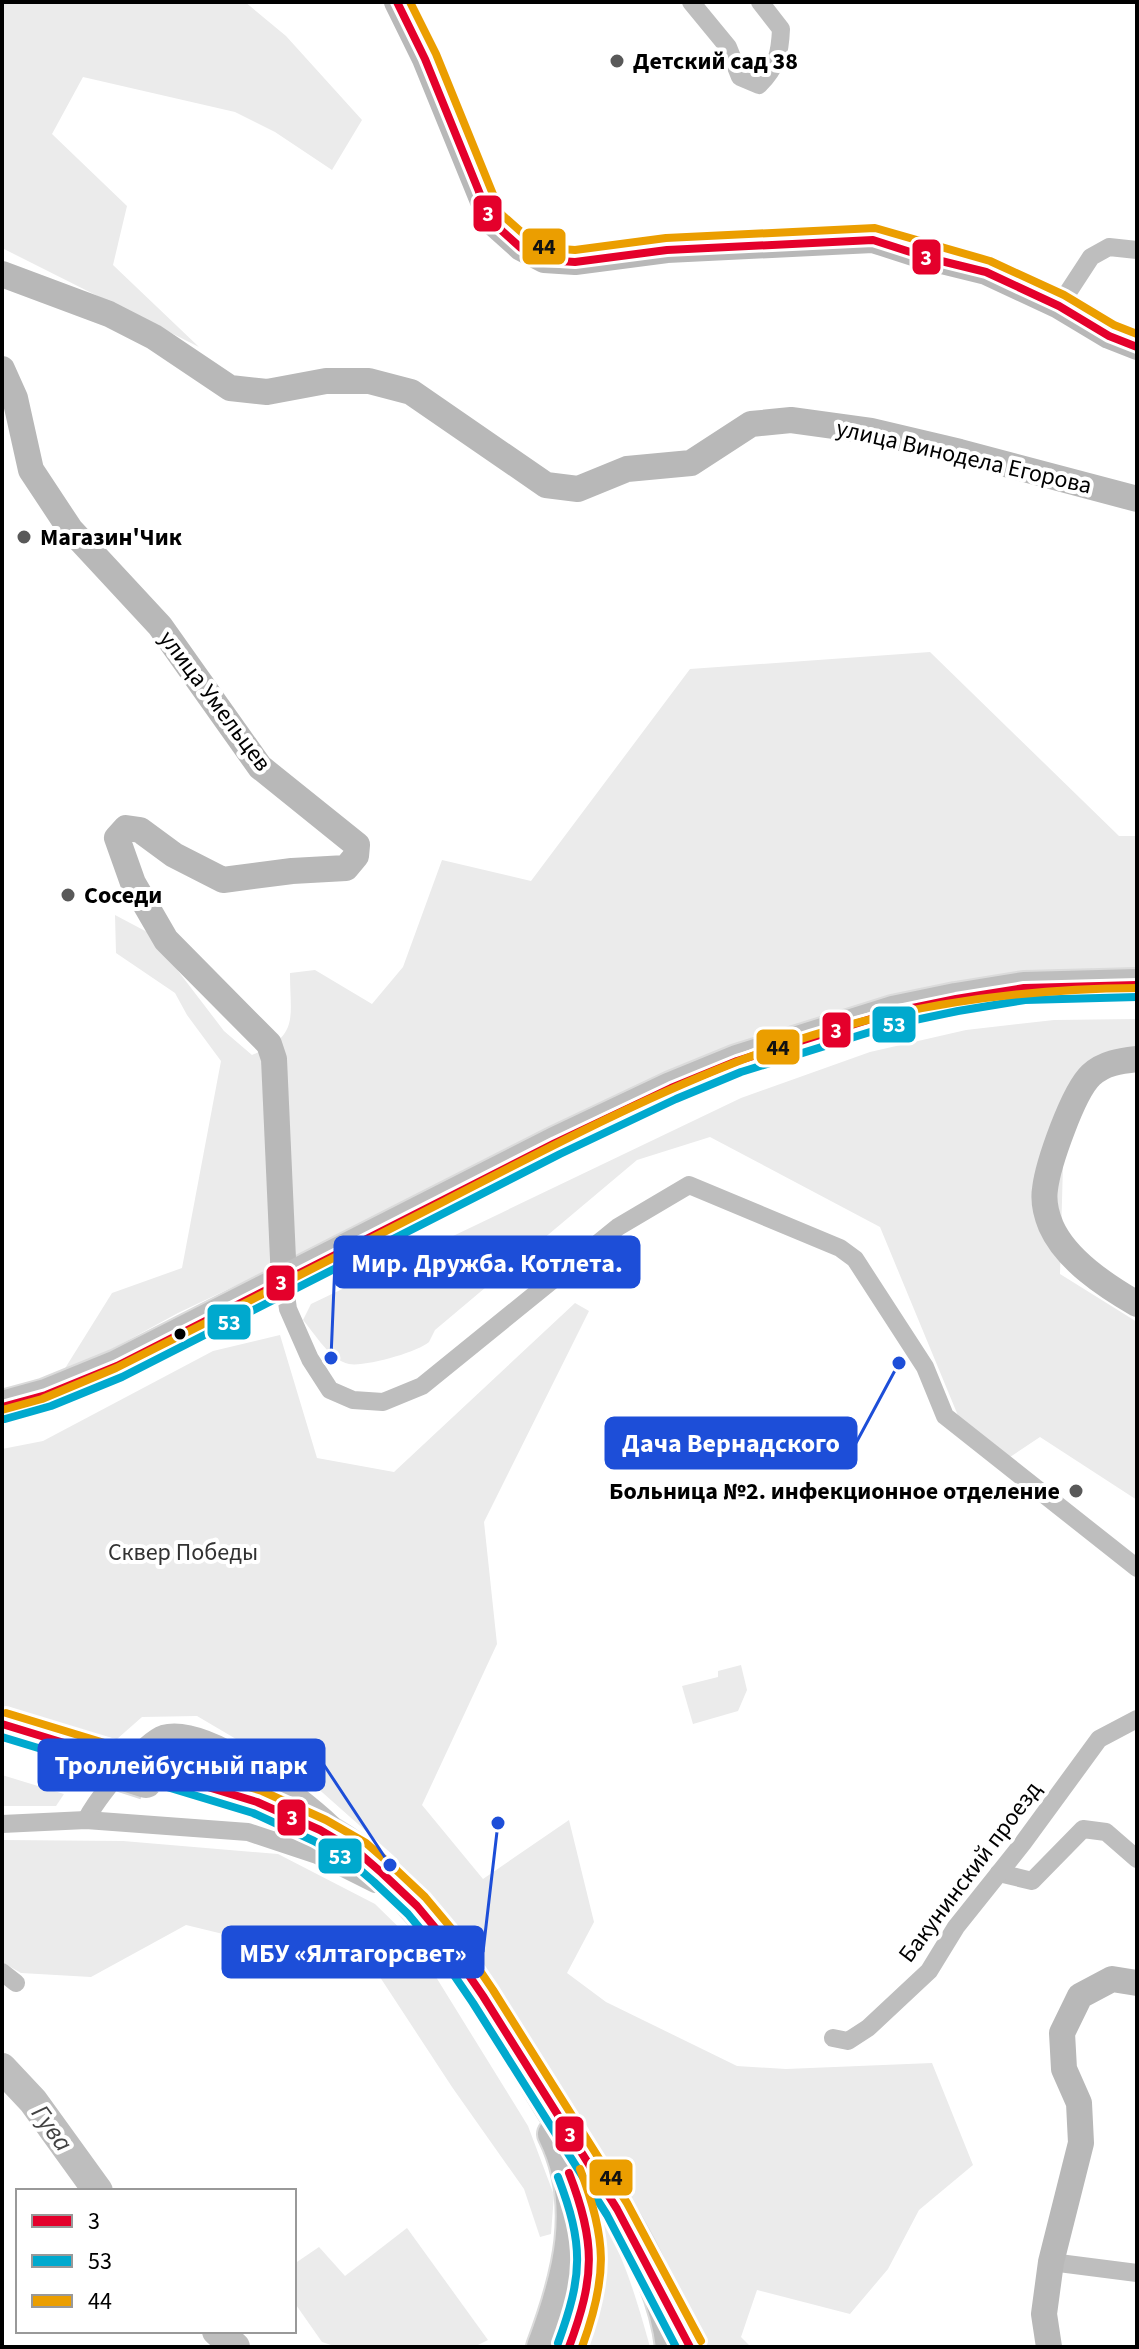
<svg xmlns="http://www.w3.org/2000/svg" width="1139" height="2349" viewBox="0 0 1139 2349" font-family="'Source Sans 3',sans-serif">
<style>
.green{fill:#ebebeb}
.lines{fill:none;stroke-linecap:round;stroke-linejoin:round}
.river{stroke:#bebebe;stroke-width:30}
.primary-casing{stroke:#dbdbdb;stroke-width:32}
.highway-casing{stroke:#dbdbdb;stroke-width:36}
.street{stroke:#bebebe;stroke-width:18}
.secondary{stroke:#b8b8b8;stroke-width:26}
.primary{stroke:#bebebe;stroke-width:28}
.highway{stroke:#bebebe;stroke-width:32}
.highway-bridge-casing{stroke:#dbdbdb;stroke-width:36;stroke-linecap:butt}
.highway-bridge{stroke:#bebebe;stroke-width:32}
.bus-1-casing{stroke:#fff;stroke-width:14}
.bus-2-casing{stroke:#fff;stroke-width:14}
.bus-3-casing{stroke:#fff;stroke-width:14}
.bus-1{stroke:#e4002b;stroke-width:8}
.bus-2{stroke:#00a9ce;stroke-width:8}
.bus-3{stroke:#eb9e00;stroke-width:8}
.poi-dot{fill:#595959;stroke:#fff;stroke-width:3}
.bus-dot{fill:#000;stroke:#fff;stroke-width:3}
.labels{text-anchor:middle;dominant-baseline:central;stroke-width:8;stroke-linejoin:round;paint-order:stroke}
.poi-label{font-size:24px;font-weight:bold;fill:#000;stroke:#fff;text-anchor:start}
.street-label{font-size:24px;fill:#000;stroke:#fff}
.park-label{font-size:24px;fill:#323232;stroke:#fff}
.water-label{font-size:26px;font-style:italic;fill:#434343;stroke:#fff}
.leader{fill:none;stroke:#1d4ed8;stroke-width:3}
.callout-dot{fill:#1d4ed8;stroke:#fff;stroke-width:3}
.callout{fill:#1d4ed8;stroke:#1d4ed8;stroke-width:3}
.callout-label{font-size:26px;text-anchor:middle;font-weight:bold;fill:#fff}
.line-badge{stroke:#fff;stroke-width:3}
.badge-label{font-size:22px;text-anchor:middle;font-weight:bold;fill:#fff}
.pale-badge-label{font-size:22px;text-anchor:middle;font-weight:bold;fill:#111}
</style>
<rect width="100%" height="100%" fill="#fff"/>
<g class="green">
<path d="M2 2H245L286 36 362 120 332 170 275 132 235 112 83 77 52 134 127 206 113 265 199 347 2 248Z"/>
<path d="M930 652 1119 836H1137V976L718 1057 178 1313 59 1378 112 1293 182 1268 221 1061 187 1015 175 993 116 953 115 915 149 933 224 1031 252 1055C300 1036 290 1018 290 973L315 970 372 1004 403 967 442 860 531 881 690 669Z"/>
<path d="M1137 1019V1052L1065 1091 1060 1274 1137 1322V1500L1040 1437 1010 1457 959 1418 880 1227 710 1137 637 1160 435 1330C433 1334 431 1338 429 1342 418 1352 365 1367 349 1364 330 1360 315 1334 303 1320L311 1304 741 1098 870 1052 966 1030 1054 1020Z"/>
<path d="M575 1303 589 1311 484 1522 497 1644 422 1805 483 1879 569 1820 594 1922 567 1973 606 2002 737 2066 786 2069 932 2063 973 2165 919 2210 888 2269 850 2314 757 2290 741 2337 751 2347H701L596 2147 436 1928 394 1856 314 1785 197 1716 142 1717 117 1739 28 1723 2 1714V1449L43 1441 213 1351 280 1335 317 1458 394 1472Z"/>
<path d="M741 1665 747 1690 738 1711 693 1724 682 1686 718 1677V1671Z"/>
<path d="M2 1775 64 1794 56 1806H2Z"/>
<path d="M2 1840 123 1841 278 1854 375 1904 415 1943 528 2126 554 2195 551 2234 540 2237 524 2189 452 2087 376 1971 186 1925 91 1977 21 1973 2 1962Z"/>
<path d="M595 2209C621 2244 638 2304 650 2347H580Z"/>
<path d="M407 2228 488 2340 474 2347H337L322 2342 294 2302V2264L319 2247 345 2276Z"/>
</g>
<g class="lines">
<g class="river">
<path d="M2 2068 33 2101 98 2191"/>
<path d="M217 2331 235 2347"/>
</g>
<g class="primary-casing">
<path id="primary" d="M569 2347C591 2290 600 2247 576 2189"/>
</g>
<g class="highway-casing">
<g id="highway">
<path d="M2 1407 46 1395 117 1366 555 1143 671 1088 737 1061 893 1012 956 999 1024 988 1137 985"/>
<path d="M2 1724 92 1751"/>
<path d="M149 1769C220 1788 302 1808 361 1855 448 1924 499 2023 557 2116 601 2188 662 2260 672 2347"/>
<path d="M570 2345V2347"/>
<path d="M543 2347C569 2278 589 2204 554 2134"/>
</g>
</g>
<g class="street">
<path d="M691 2 728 47 740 77 759 85C777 67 780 53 781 29L760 2"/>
<path d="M1059 306 1091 257 1109 247 1137 250"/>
<path d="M284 1281 288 1309 310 1359 330 1390 353 1400 383 1402 422 1386 618 1227 689 1185 840 1248 855 1259 925 1367 945 1416 1137 1568"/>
<path d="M86 1820C96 1800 142 1741 163 1734 207 1721 301 1795 332 1824"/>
<path d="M2 1824 86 1820 248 1832 317 1855 375 1884"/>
<path d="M999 1873 1032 1881 1083 1829 1106 1832 1137 1859"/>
<path d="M2 1972 16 1983"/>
<path d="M833 2038 848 2041 868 2028 929 1971 956 1927 1023 1843 1099 1739 1137 1719"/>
<path d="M1051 2262 1137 2273"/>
</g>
<g class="secondary">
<path d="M397 2 425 59 491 221 521 248 544 260 575 262 667 250 873 240 929 258 986 272 1059 306 1109 336 1137 347"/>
<path d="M2 274 109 314 154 337 230 388 267 392 326 381H369L411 392 546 485 578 489 627 469 691 463 751 424 791 420 871 431 960 452 1137 499"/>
<path d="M2 369 15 398 31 470 70 529 160 626 260 767 357 845 356 856 346 868 292 871 223 880 174 855 140 830 126 828 117 838 133 883 166 940 269 1044 274 1059 284 1281"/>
<path d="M1137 1059C1120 1061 1104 1063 1091 1075 1073 1092 1048 1164 1045 1189 1043 1202 1046 1214 1051 1226 1066 1260 1106 1286 1137 1304"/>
<path d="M1049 2347 1044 2314 1051 2262 1081 2143 1079 2103 1064 2069 1062 2033 1080 1996 1112 1979 1137 1983"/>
</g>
<use href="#primary" class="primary"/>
<use href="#highway" class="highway"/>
<g class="highway-bridge-casing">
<path id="highway-bridge" d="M84 1762 146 1782"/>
</g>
<use href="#highway-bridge" class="highway-bridge"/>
<g class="bus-1-casing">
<g id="bus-1">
<path d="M397 2 425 59 491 221 521 248 544 260 575 262 667 250 873 240 929 258 986 272 1059 306 1109 336 1137 347"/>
<path d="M2 1407 46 1395 117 1366 555 1143 671 1088 737 1061 893 1012 956 999 1024 988 1137 985"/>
<path d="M2 1724 257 1802 320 1830 359 1853 382 1873 417 1906 442 1936 483 1996 617 2209 690 2347"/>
<path d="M569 2173C596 2243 595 2277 569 2347"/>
</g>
</g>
<g class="bus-2-casing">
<g id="bus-2">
<path d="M5 1419 51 1406 122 1377 560 1154 676 1099 741 1072 896 1024 958 1011 1025 1000 1137 997"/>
<path d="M2 1737 253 1813 314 1841 352 1863 374 1882 408 1914 432 1943 473 2003 607 2215 676 2347"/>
<path d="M558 2343C583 2275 584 2245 558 2177"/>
</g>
</g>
<g class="bus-3-casing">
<g id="bus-3">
<path d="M410 2 436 54 501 214 528 238 547 248 575 250 666 238 875 228 990 261 1064 295 1114 325 1137 334"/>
<path d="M2 1410 42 1399 116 1368C226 1313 336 1257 445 1201 546 1149 646 1096 752 1056 875 1009 1006 989 1137 988"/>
<path d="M6 1713 262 1791 326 1820 366 1843 390 1864 425 1897 451 1928 493 1990 627 2203 701 2341"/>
<path d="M580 2169C607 2239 608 2276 582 2347"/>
</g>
</g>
<use href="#bus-1" class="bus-1"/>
<use href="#bus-2" class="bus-2"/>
<use href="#bus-3" class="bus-3"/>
</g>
<g class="poi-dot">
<circle cx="617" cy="61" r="8"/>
<circle cx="24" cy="537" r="8"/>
<circle cx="68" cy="895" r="8"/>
<circle cx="1076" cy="1491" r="8"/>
</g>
<circle class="bus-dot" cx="180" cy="1334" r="7"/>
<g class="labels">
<g class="poi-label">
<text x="633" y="61">Детский сад 38</text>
<text x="40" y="537">Магазин'Чик</text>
<text x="84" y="895">Соседи</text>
<text x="1060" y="1491" text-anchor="end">Больница №2. инфекционное отделение</text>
</g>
<g class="street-label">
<text transform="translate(964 457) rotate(13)">улица Винодела Егорова</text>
<text transform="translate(215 701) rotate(53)">улица Умельцев</text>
<text transform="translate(970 1872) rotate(-53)">Бакунинский проезд</text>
</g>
<g class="park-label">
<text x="183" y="1552">Сквер Победы</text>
</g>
<g class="water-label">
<text transform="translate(52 2128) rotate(54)">Гува</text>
</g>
</g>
<path class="leader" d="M331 1358L335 1262M899 1363L856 1443M390 1865L324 1765M498 1823L483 1952"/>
<g class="callout-dot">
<circle cx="331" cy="1358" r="8"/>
<circle cx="899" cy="1363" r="8"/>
<circle cx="390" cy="1865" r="8"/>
<circle cx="498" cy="1823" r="8"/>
</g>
<g class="callout">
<rect x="335" y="1237" width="304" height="50" rx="8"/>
<rect x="606" y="1418" width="250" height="50" rx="8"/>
<rect x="39" y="1740" width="285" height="50" rx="8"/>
<rect x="223" y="1927" width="260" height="50" rx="8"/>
</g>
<g class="callout-label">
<text x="487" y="1272">Мир. Дружба. Котлета.</text>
<text x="731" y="1452">Дача Вернадского</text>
<text x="181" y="1774">Троллейбусный парк</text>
<text x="353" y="1962">МБУ «Ялтагорсвет»</text>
</g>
<g class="line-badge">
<rect x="472" y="194" width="31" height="39" rx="8" fill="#e4002b"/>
<rect x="521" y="227" width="46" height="39" rx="8" fill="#eb9e00"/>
<rect x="911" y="238" width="31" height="38" rx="8" fill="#e4002b"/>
<rect x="871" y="1005" width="46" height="39" rx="8" fill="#00a9ce"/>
<rect x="821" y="1011" width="31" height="38" rx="8" fill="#e4002b"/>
<rect x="755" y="1028" width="46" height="38" rx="8" fill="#eb9e00"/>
<rect x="265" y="1264" width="31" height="38" rx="8" fill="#e4002b"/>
<rect x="206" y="1303" width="46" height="38" rx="8" fill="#00a9ce"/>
<rect x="276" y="1798" width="31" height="39" rx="8" fill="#e4002b"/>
<rect x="317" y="1837" width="46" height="38" rx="8" fill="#00a9ce"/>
<rect x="554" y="2115" width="31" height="38" rx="8" fill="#e4002b"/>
<rect x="588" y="2158" width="46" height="39" rx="8" fill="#eb9e00"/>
</g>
<g class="badge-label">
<text x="488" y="221">3</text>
<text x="926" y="265">3</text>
<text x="894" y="1032">53</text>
<text x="836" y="1038">3</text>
<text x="281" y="1290">3</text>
<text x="229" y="1330">53</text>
<text x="292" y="1825">3</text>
<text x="340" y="1864">53</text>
<text x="570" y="2142">3</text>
</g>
<g class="pale-badge-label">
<text x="544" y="254">44</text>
<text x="778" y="1055">44</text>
<text x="611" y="2185">44</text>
</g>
<rect width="1139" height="2349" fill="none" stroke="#000000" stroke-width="8"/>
<rect x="16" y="2189" width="280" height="144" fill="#ffffff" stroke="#999999" stroke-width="2"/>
<rect x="32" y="2215" width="40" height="12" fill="#e4002b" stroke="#999999" stroke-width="2"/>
<text x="88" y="2229" font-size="24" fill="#000000">3</text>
<rect x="32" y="2255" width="40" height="12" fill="#00a9ce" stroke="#999999" stroke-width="2"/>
<text x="88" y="2269" font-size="24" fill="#000000">53</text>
<rect x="32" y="2295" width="40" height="12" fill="#eb9e00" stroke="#999999" stroke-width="2"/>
<text x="88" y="2309" font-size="24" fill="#000000">44</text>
</svg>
